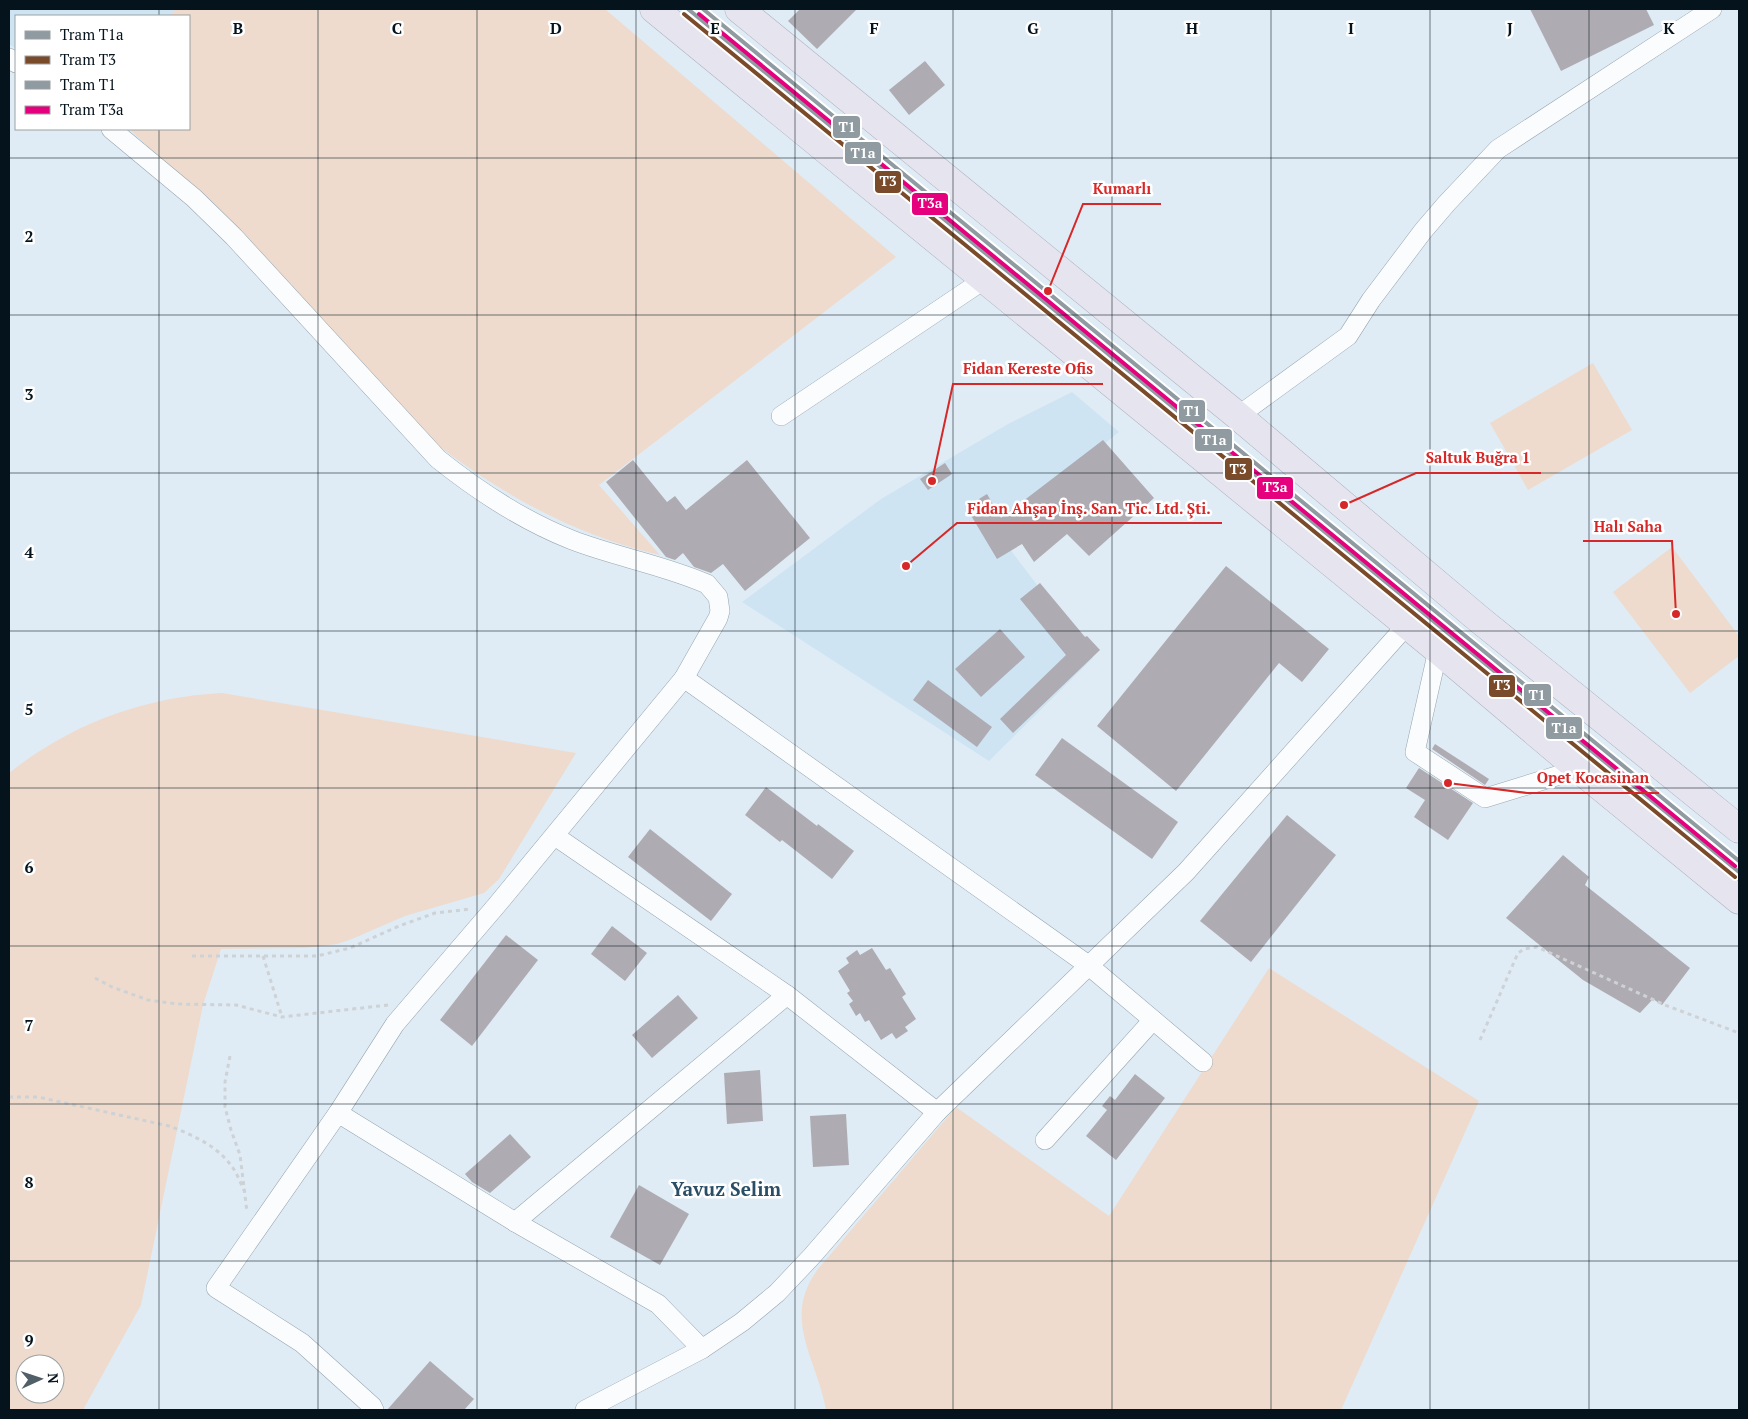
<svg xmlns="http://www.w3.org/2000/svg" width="1748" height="1419" viewBox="0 0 1748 1419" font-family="'PT Serif',serif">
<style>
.built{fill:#cee4f3}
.green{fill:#eedbcd;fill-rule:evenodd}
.building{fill:#aeacb2}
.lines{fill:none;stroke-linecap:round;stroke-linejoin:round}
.minor-casing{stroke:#98a6af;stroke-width:20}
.highway-casing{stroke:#aeb2bf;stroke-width:29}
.path{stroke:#ced2d5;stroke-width:3;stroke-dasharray:4 4;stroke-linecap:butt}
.minor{stroke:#fafcfe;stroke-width:19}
.highway{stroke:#e6e5ef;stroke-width:28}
.tram-1-casing{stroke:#fff;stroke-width:8}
.tram-2-casing{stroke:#fff;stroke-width:8}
.tram-3-casing{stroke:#fff;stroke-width:8}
.tram-4-casing{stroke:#fff;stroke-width:8}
.tram-1{stroke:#909aa1;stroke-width:4}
.tram-2{stroke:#7a4b2a;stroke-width:4}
.tram-3{stroke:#909aa1;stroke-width:4}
.tram-4{stroke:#e5007d;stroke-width:4}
.grid{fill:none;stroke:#04131c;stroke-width:1;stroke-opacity:0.55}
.labels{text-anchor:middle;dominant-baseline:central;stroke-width:5;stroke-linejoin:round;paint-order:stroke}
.district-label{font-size:19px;font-weight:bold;fill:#294e65;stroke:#fff}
.grid-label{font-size:16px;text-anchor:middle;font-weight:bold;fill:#04131c;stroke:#fff;stroke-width:5;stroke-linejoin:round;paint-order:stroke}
.leader{fill:none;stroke:#d62828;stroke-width:2}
.callout-dot{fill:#d62828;stroke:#fff;stroke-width:2}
.callout-label{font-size:15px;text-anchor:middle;font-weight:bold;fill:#d62828;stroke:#fff;stroke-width:5;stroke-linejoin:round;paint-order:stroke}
.line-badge{stroke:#fff;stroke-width:2}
.badge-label{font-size:14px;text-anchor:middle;font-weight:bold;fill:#fff}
</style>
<rect width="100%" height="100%" fill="#dfecf5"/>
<g class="built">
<path d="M9 9H176L169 16H16V49L9 44Z"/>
<path d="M1072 392 1119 432 996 531 1093 658 989 761 742 602 881 499 1008 424Z"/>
</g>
<g class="green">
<path d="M176 9H605L896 257 599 485 660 555C577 536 502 495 435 443L205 199 129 129H189V16H169Z"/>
<path d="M1593 363 1632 430 1528 490 1490 423Z"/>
<path d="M1672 547 1739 636V656L1690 693 1613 592Z"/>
<path d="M222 693 576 753 499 879 484 893 405 916 352 939 337 944 305 948 221 949 203 1005 141 1305 83 1410H9V773C71 724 143 697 222 693ZM25 1364H55V1394H25Z"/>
<path d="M1269 968 1479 1101 1341 1410H826C817 1358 781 1319 818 1269L956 1107 1109 1216Z"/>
</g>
<g class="building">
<path d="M800 9H857L817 49 788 21Z"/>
<path d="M1530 9H1646L1654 25 1561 71Z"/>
<path d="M925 61 945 85 909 115 889 90Z"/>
<path d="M1103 440 1154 498 1089 556 1067 534 1034 562 1022 544 997 559 966 507 987 494 1001 518Z"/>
<path d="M633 460 667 502 675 496 686 510 747 460 810 538 745 591 723 564 711 573 694 567 683 553 675 560 666 557 606 482Z"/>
<path d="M945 463 952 474 928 490 920 479Z"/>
<path d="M1226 566 1329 649 1302 682 1279 663 1176 791 1097 726Z"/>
<path d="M1040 583 1085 637 1087 636 1100 650 1013 733 1000 719 1066 655 1020 599Z"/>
<path d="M1000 629 1025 657 981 697 955 669Z"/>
<path d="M928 680 992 727 977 747 913 700Z"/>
<path d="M1062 738 1178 822 1152 859 1035 775Z"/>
<path d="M1435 744 1489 779 1485 785 1432 749Z"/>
<path d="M1419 768 1473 803 1448 840 1414 817 1425 800 1406 788Z"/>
<path d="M766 787 817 826 818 824 854 851 832 879 782 840 780 842 745 815Z"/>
<path d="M1287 815 1336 855 1251 962 1200 921Z"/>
<path d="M650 829 732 894 711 921 628 857Z"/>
<path d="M1563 855 1589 877 1585 885 1690 968 1662 1005 1653 999 1640 1013 1583 980 1506 918Z"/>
<path d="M612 926 647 953 625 981 591 954Z"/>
<path d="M506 935 538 960 472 1046 440 1020Z"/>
<path d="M872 948 886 970 890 968 901 986 906 994 902 997 916 1019 905 1027 908 1031 896 1039 892 1033 881 1040 869 1020 865 1022 860 1013 856 1016 849 1004 853 1001 847 993 850 991 838 971 849 963 846 958 857 950 860 955Z"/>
<path d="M678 995 698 1018 652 1058 632 1035Z"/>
<path d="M760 1070 763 1121 727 1124 724 1073Z"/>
<path d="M1135 1074 1165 1098 1116 1160 1086 1136 1107 1110 1102 1106 1110 1096 1115 1100Z"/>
<path d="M846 1114 849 1165 813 1167 810 1116Z"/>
<path d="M510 1134 531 1157 490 1193 472 1182 465 1174Z"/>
<path d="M639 1185 689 1214 660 1265 610 1237Z"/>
<path d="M430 1361 474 1399 464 1410H387Z"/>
</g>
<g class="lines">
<g class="minor-casing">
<g id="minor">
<path d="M9 58 16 63"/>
<path d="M111 129 194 198 234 237 438 459C478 491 524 521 572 540 616 557 664 565 707 584L718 597 720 611 718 618 684 678 496 906 395 1024 338 1113"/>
<path d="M781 416 985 279"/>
<path d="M1238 416 1348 336 1371 300 1423 231 1447 203 1498 149 1712 9"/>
<path d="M1438 650 1415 752 1485 798 1579 769"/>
<path d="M684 678 1088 965 1203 1062"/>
<path d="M555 836 787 995 937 1112"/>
<path d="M1045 1140 1153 1020"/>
<path d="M515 1222 787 995"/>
<path d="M374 1410 372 1406 302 1343 216 1288 338 1113 515 1222 658 1304 702 1349"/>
<path d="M585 1410 702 1349 742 1322 777 1293 812 1256 937 1112 1186 872 1406 626"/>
</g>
</g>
<g class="highway-casing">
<g id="highway">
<path d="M654 9 1438 650 1579 769 1739 900"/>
<path d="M739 9 1238 416 1480 620 1739 829"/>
</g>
</g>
<g class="path">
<path d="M192 956H317L350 948 399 926 435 913 471 909"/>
<path d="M263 956 282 1017"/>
<path d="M95 978 112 987 148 1000 177 1004 236 1005 282 1017 388 1005"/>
<path d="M1480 1040 1518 953 1524 949 1537 947 1665 1005 1739 1033"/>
<path d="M230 1056 225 1082V1107L231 1130 240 1155 247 1212"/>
<path d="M9 1097H38L169 1126C193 1135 218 1146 233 1168 238 1175 241 1185 245 1192"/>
</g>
<use href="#minor" class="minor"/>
<use href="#highway" class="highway"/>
<g class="tram-1-casing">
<path id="tram-1" d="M688 9 1739 872"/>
</g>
<g class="tram-2-casing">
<path id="tram-2" d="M684 14 1735 877"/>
</g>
<g class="tram-3-casing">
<path id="tram-3" d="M703 9 1739 861"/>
</g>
<g class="tram-4-casing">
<path id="tram-4" d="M699 14 1735 866"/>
</g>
<use href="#tram-1" class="tram-1"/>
<use href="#tram-2" class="tram-2"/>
<use href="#tram-3" class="tram-3"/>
<use href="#tram-4" class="tram-4"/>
</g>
<path class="grid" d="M159 9V16M318 9V1410M477 9V1410M636 9V1410M795 9V1410M953 9V1410M1112 9V1410M1271 9V1410M1430 9V1410M1589 9V1410M159 129V1410M9 158H1739M9 315H1739M9 473H1739M9 631H1739M9 788H1739M9 946H1739M9 1104H1739M9 1261H1739"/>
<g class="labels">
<g class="district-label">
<text x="726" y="1188">Yavuz Selim</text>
</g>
</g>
<g class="grid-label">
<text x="238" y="34">B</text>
<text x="397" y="34">C</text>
<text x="556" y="34">D</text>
<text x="715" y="34">E</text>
<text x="874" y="34">F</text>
<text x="1033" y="34">G</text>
<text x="1192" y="34">H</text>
<text x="1351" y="34">I</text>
<text x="1510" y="34">J</text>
<text x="1669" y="34">K</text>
<text x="29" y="242">2</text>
<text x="29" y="400">3</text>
<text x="29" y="558">4</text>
<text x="29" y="715">5</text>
<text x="29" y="873">6</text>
<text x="29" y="1031">7</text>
<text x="29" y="1188">8</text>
<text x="29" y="1346">9</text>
</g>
<path class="leader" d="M1048 291L1083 204H1161M932 481L953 384H1103M1344 505L1416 473H1541M906 566L957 523H1222M1676 614L1672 541H1583M1448 783L1527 793H1659"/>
<g class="callout-dot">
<circle cx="1048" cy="291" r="5"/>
<circle cx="932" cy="481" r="5"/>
<circle cx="1344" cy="505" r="5"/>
<circle cx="906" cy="566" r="5"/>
<circle cx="1676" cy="614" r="5"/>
<circle cx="1448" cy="783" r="5"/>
</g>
<g class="callout-label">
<text x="1122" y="194">Kumarlı</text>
<text x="1028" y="374">Fidan Kereste Ofis</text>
<text x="1478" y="463">Saltuk Buğra 1</text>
<text x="1089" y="514">Fidan Ahşap İnş. San. Tic. Ltd. Şti.</text>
<text x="1628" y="532">Halı Saha</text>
<text x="1593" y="783">Opet Kocasinan</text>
</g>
<g class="line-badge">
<rect x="832" y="115" width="29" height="24" rx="5" fill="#909aa1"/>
<rect x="844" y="141" width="38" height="24" rx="5" fill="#909aa1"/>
<rect x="874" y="170" width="28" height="24" rx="5" fill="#7a4b2a"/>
<rect x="911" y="192" width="38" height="24" rx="5" fill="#e5007d"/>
<rect x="1178" y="399" width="28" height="24" rx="5" fill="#909aa1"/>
<rect x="1194" y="428" width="39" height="24" rx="5" fill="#909aa1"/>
<rect x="1224" y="457" width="29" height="24" rx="5" fill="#7a4b2a"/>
<rect x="1256" y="476" width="38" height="24" rx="5" fill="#e5007d"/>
<rect x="1488" y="674" width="28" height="24" rx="5" fill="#7a4b2a"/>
<rect x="1523" y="683" width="29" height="24" rx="5" fill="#909aa1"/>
<rect x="1545" y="716" width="38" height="24" rx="5" fill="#909aa1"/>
</g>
<g class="badge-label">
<text x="847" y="132">T1</text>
<text x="863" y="158">T1a</text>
<text x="888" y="186">T3</text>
<text x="930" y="208">T3a</text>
<text x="1192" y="416">T1</text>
<text x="1214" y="445">T1a</text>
<text x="1238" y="474">T3</text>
<text x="1275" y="492">T3a</text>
<text x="1502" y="690">T3</text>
<text x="1537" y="700">T1</text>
<text x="1564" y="733">T1a</text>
</g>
<rect width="1748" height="1419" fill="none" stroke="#04131c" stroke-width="20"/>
<rect x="15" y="15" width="175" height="115" fill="#ffffff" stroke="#9ba1a4"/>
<rect x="25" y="31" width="25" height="8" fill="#909aa1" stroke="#9ba1a4"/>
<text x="60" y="40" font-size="15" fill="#04131c">Tram T1a</text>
<rect x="25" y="56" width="25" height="8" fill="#7a4b2a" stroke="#9ba1a4"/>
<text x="60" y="65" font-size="15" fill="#04131c">Tram T3</text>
<rect x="25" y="81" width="25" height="8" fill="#909aa1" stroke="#9ba1a4"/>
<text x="60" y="90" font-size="15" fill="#04131c">Tram T1</text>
<rect x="25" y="106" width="25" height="8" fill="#e5007d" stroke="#9ba1a4"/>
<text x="60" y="115" font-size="15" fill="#04131c">Tram T3a</text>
<g transform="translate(40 1379) rotate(87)"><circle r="24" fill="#ffffff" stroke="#9ba1a4"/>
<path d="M0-4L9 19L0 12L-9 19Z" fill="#515f68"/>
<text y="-8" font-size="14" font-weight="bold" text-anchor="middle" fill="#04131c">N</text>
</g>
</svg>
